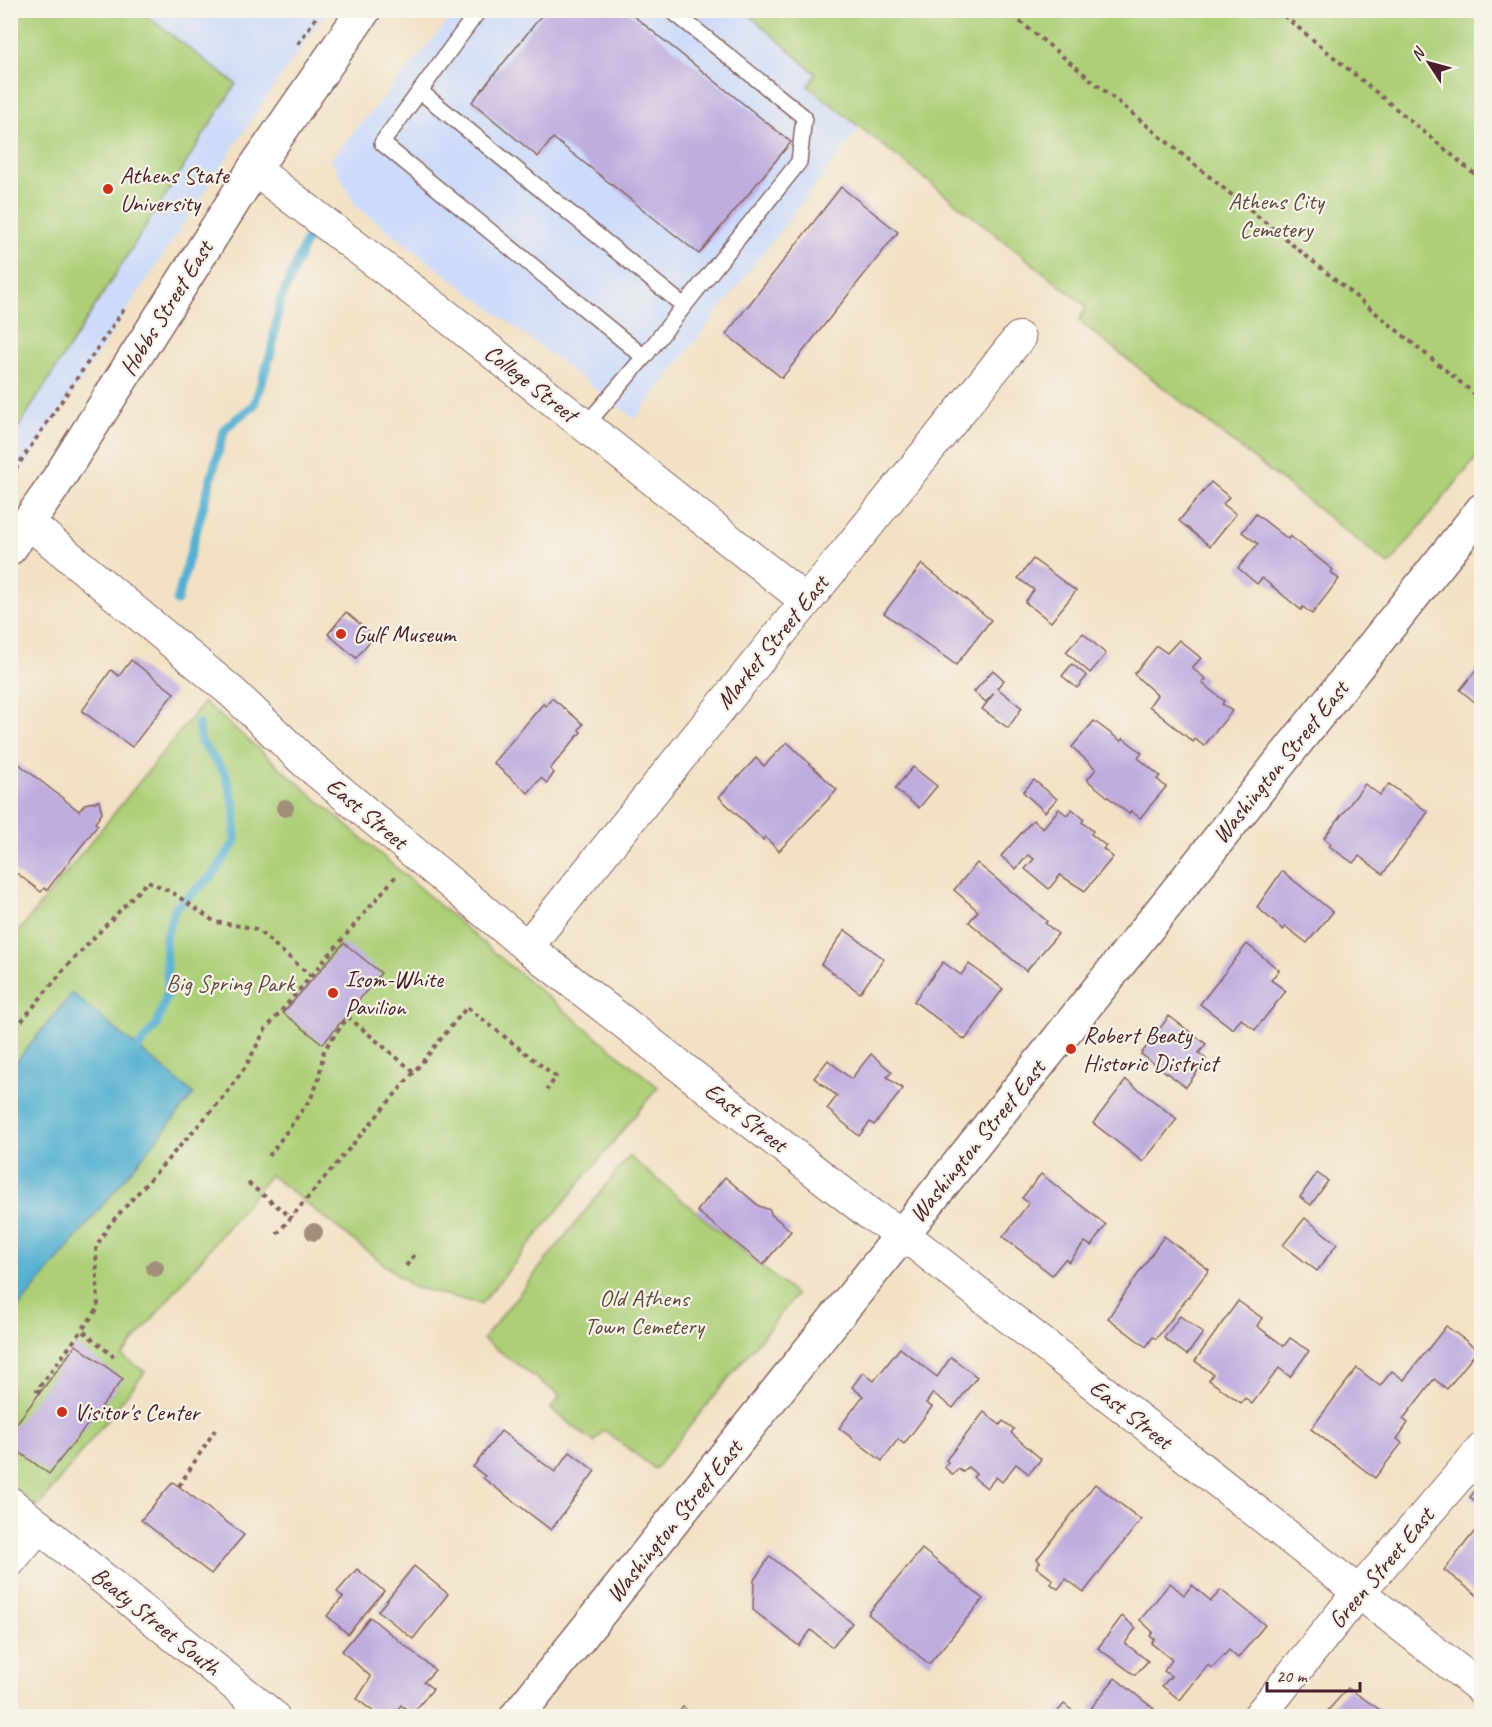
<svg xmlns="http://www.w3.org/2000/svg" width="1492" height="1727" viewBox="0 0 1492 1727" font-family="Caveat,sans-serif">
<style>
.built{fill:#cddbfa}
.green{fill:#accf77;stroke:#7b7751;stroke-width:1.5}
.water{fill:#54b0d2;stroke:#4f687e;stroke-width:1.5}
.lines{fill:none;stroke-linecap:round;stroke-linejoin:round}
.stream{stroke:#54b0d2;stroke-width:9}
.building{fill:#bfaddf}
.lane-casing{stroke:#856361;stroke-width:18}
.street-casing{stroke:#856361;stroke-width:34}
.secondary-casing{stroke:#856361;stroke-width:36}
.path{stroke:#856361;stroke-width:4;stroke-dasharray:4.5 4.5;stroke-linecap:butt}
.lane{stroke:#fff;stroke-width:15}
.street{stroke:#fff;stroke-width:32}
.secondary{stroke:#fff;stroke-width:33}
.tree{fill:#a38e7b}
.poi-dot{fill:#c8321e;stroke:#f7f3e8;stroke-width:2}
.labels{text-anchor:middle;dominant-baseline:central;stroke-width:4.5;stroke-linejoin:round;paint-order:stroke}
.poi-label{font-size:24px;fill:#4a1f2b;stroke:#f7f3e8;text-anchor:start}
.park-label{font-size:24px;fill:#624b3e;stroke:#f7f3e8}
.street-label{font-size:24px;fill:#4a1f2b;stroke:#f7f3e8}
</style>
<rect width="100%" height="100%" fill="#f7f3e8"/>
<filter id="ink" filterUnits="userSpaceOnUse"><feTurbulence type="fractalNoise" baseFrequency=".0167" numOctaves="2"/><feDisplacementMap in="SourceGraphic" scale="12" xChannelSelector="R" yChannelSelector="G"/><feConvolveMatrix kernelMatrix="1 2 1 2 8 2 1 2 1" color-interpolation-filters="sRGB"/></filter>
<filter id="wash" filterUnits="userSpaceOnUse"><feTurbulence type="fractalNoise" baseFrequency=".008" numOctaves="4" result="noise"/><feDisplacementMap in="SourceGraphic" scale="24" xChannelSelector="R" yChannelSelector="G"/><feGaussianBlur stdDeviation="1.35" result="paint"/><feColorMatrix in="noise" values="0 0 0 0 0 0 0 0 0 0 0 0 0 0 0 0 0 1.4 0 .05"/><feComposite in="paint" operator="in"/></filter>
<g filter="url(#wash)">
<rect width="100%" height="100%" fill="#f2e1c5"/>
<g class="built">
<path d="M11 11H327L264 101 11 487Z"/>
<path d="M457 11H745L816 75 808 86 859 129 635 419 356 206 331 159Z"/>
</g>
<g class="green">
<path d="M11 10 140 11 236 84 11 439Z"/>
<path d="M745 11H1481V452L1389 565 1079 321 1086 306 808 86 816 74Z"/>
<path d="M204 702 510 966 658 1087 481 1304 413 1287 270 1175 122 1356 145 1372 38 1507 10 1485V942Z"/>
<path d="M629 1156 796 1295 655 1469 604 1430 594 1442 551 1409 560 1396 483 1339Z"/>
</g>
<path class="water" d="M72 993 194 1094 11 1317V1068Z"/>
<g class="lines">
<g class="stream">
<path d="M177 601 225 428 254 405 271 353 280 302 309 234"/>
<path d="M138 1048 157 1024 168 991 165 940 175 908 212 876 235 842V807L225 773 201 742 198 724"/>
</g>
</g>
<g id="blocks">
<g class="building">
<path d="M546 10H626L791 142 699 254 553 138 538 157 472 102Z"/>
<path d="M841 187 898 232 782 378 726 334Z"/>
<path d="M1211 482 1229 497 1223 504 1236 514 1210 546 1179 521Z"/>
<path d="M1256 514 1288 539 1290 536 1333 570 1331 573 1339 579 1312 614 1303 607 1301 610 1262 578 1257 584 1238 568 1258 544 1242 532Z"/>
<path d="M1033 559 1076 591 1051 622 1025 602 1034 590 1018 578Z"/>
<path d="M922 564 991 620 956 665 884 613Z"/>
<path d="M346 612 374 636 356 658 328 634Z"/>
<path d="M1083 633 1106 654 1090 673 1066 652Z"/>
<path d="M1179 640 1201 658 1192 668 1206 679 1202 683 1224 701 1222 704 1232 711 1204 746 1195 739 1193 742 1149 706 1157 695 1134 674 1157 646 1167 653Z"/>
<path d="M131 660 174 693 132 747 82 711 111 670 119 676Z"/>
<path d="M1482 663V708L1460 690Z"/>
<path d="M1072 664 1087 676 1077 688 1062 676Z"/>
<path d="M993 670 1004 680 997 688 1022 708 1008 728 982 709 994 693 986 702 974 692Z"/>
<path d="M552 698 583 724 579 730 581 732 550 769 554 773 547 783 541 778 528 793 493 763 543 704 546 706Z"/>
<path d="M1094 721 1121 741 1123 738 1142 753 1138 758 1160 776 1157 779 1166 787 1140 818 1131 811 1129 814 1087 780 1096 769 1072 747Z"/>
<path d="M787 742 837 790 779 851 765 837 763 840 719 797 756 758 764 766Z"/>
<path d="M10 757 79 811 85 804 99 801 102 813 95 823 98 825 47 890 44 888 41 892 10 868Z"/>
<path d="M913 767 937 786 919 808 895 789Z"/>
<path d="M1034 780 1057 799 1045 812 1023 792Z"/>
<path d="M1365 784 1380 795 1389 784 1428 812 1383 874 1359 856 1353 863 1329 846 1331 844 1324 838Z"/>
<path d="M1059 809 1067 815 1072 809 1084 819 1082 822 1093 831 1091 834 1106 846 1103 849 1113 857 1085 891 1060 875 1049 889 1025 869 1034 859 1028 855 1016 869 1001 856 1033 820 1043 828Z"/>
<path d="M977 863 1047 921 1045 923 1058 934 1026 971 969 922 978 911 954 890Z"/>
<path d="M1282 871 1333 912 1307 943 1286 927 1283 930 1257 907Z"/>
<path d="M845 930 884 959 860 993 821 964Z"/>
<path d="M344 943 381 973 323 1044 283 1013Z"/>
<path d="M1247 944 1279 970 1271 980 1286 991 1255 1030 1241 1019 1233 1029 1200 1004Z"/>
<path d="M943 962 961 975 969 964 1003 989 965 1040 914 1001Z"/>
<path d="M1169 1016 1206 1044 1199 1053 1206 1059 1186 1087 1141 1054Z"/>
<path d="M871 1054 892 1072 887 1077 903 1089 874 1125 870 1122 859 1136 827 1109 837 1096 814 1078 828 1060 851 1079Z"/>
<path d="M1126 1080 1177 1119 1143 1162 1093 1123Z"/>
<path d="M1317 1173 1328 1181 1311 1205 1300 1197Z"/>
<path d="M1041 1174 1106 1225 1091 1246 1085 1242 1069 1262 1065 1259 1052 1275 1003 1237 1029 1203 1022 1198Z"/>
<path d="M725 1177 759 1206 770 1210 771 1214 791 1231 763 1265 697 1211Z"/>
<path d="M1305 1218 1337 1244 1317 1271 1283 1245Z"/>
<path d="M1164 1236 1209 1270 1156 1339 1153 1337 1146 1347 1108 1318Z"/>
<path d="M1238 1301 1262 1318 1257 1326 1284 1346 1290 1338 1309 1351 1290 1377 1279 1368 1252 1404 1245 1398 1241 1403 1209 1380 1213 1374 1195 1361Z"/>
<path d="M1180 1316 1203 1333 1187 1355 1164 1338Z"/>
<path d="M1446 1326 1478 1350 1447 1389 1434 1379 1403 1419 1408 1423 1397 1439 1402 1443 1375 1478 1311 1429 1357 1368 1380 1386 1392 1371 1404 1380Z"/>
<path d="M76 1345 123 1379 49 1474 10 1445V1432Z"/>
<path d="M900 1348 937 1377 951 1357 977 1377 953 1408 933 1393 926 1403 932 1407 904 1444 898 1439 882 1461 839 1428 863 1396 852 1387 863 1372 874 1381Z"/>
<path d="M984 1412 1000 1425 1003 1421 1014 1429 1011 1433 1041 1459 1029 1474 1016 1464 1002 1482 996 1477 987 1488 973 1477 976 1474 968 1467 963 1472 958 1469 953 1475 944 1467 948 1462 946 1460Z"/>
<path d="M501 1431 555 1472 570 1452 595 1471 551 1530 483 1478 485 1476 473 1467Z"/>
<path d="M173 1482 244 1535 211 1574 141 1520Z"/>
<path d="M1482 1482V1506L1470 1497Z"/>
<path d="M1095 1484 1141 1520 1084 1592 1066 1579 1058 1589 1051 1584 1053 1580 1036 1567 1040 1562 1037 1559Z"/>
<path d="M1482 1522V1591L1478 1596 1444 1570Z"/>
<path d="M922 1549 983 1599 929 1664 868 1614Z"/>
<path d="M770 1556 852 1623 832 1647 811 1630 799 1646 753 1610 754 1580Z"/>
<path d="M414 1566 448 1594 413 1639 378 1611Z"/>
<path d="M357 1569 384 1591 348 1634 327 1616 343 1597 337 1592Z"/>
<path d="M1170 1583 1184 1595 1192 1585 1211 1601 1221 1590 1265 1625 1238 1658 1229 1650 1212 1668 1208 1665 1180 1700 1162 1686 1171 1676 1164 1671 1172 1660 1151 1643 1154 1639 1150 1636 1153 1632 1140 1620Z"/>
<path d="M1122 1616 1136 1628 1125 1643 1148 1661 1135 1675 1098 1648Z"/>
<path d="M370 1617 435 1670 424 1682 433 1689 412 1714 401 1705 393 1716H379L357 1699 371 1677 342 1651Z"/>
<path d="M1115 1678 1154 1709 1149 1716H1101L1091 1708Z"/>
<path d="M1348 1688 1389 1716H1323Z"/>
<path d="M1064 1704 1078 1715 1077 1716H1054Z"/>
<path d="M683 1707 695 1716H676Z"/>
</g>
</g>
</g>
<g filter="url(#ink)">
<use href="#blocks" fill-opacity="0" stroke="#856361" stroke-width="1.5"/>
<g class="lines">
<g class="lane-casing">
<g id="lane">
<path d="M470 10 476 14 382 143 644 357 585 426"/>
<path d="M671 10 804 117 799 162 684 306"/>
<path d="M421 92 684 306 644 357"/>
</g>
</g>
<g class="street-casing">
<g id="street">
<path d="M254 169 444 314 805 600"/>
<path d="M29 523 233 693 304 761 527 947 871 1215 903 1234 1482 1689"/>
<path d="M527 947 1019 338"/>
<path d="M10 1503 273 1716"/>
<path d="M10 1561 39 1526"/>
<path d="M1259 1716 1358 1593 1482 1449"/>
</g>
</g>
<g class="secondary-casing">
<g id="secondary">
<path d="M10 548 53 487 254 169 364 10"/>
<path d="M517 1716 1482 510"/>
</g>
</g>
<g class="path">
<path d="M1006 10 1482 400"/>
<path d="M1277 10 1482 180"/>
<path d="M298 44 317 16"/>
<path d="M10 477 124 309"/>
<path d="M311 976 396 876"/>
<path d="M10 1035 66 967 148 881 173 893 215 922 253 928 262 934 311 976 265 1030 246 1066 222 1099 110 1224 96 1247 98 1308 82 1330 114 1357"/>
<path d="M269 1156 311 1098 318 1082 324 1050 348 1017 414 1072 467 1007 556 1077 547 1090"/>
<path d="M248 1183 292 1218"/>
<path d="M277 1234 414 1072"/>
<path d="M406 1266 416 1253"/>
<path d="M41 1392 37 1390 82 1330"/>
<path d="M179 1486 215 1430"/>
</g>
<use href="#lane" class="lane"/>
<use href="#street" class="street"/>
<use href="#secondary" class="secondary"/>
</g>
<g class="tree">
<circle cx="285" cy="808" r="9"/>
<circle cx="314" cy="1232" r="9"/>
<circle cx="155" cy="1268" r="9"/>
</g>
</g>
<g class="poi-dot">
<circle cx="108" cy="189" r="6"/>
<circle cx="341" cy="634" r="6"/>
<circle cx="333" cy="993" r="6"/>
<circle cx="1071" cy="1049" r="6"/>
<circle cx="62" cy="1412" r="6"/>
</g>
<g class="labels">
<g class="poi-label">
<text x="120" y="175">Athens State<tspan x="120" dy="28">University</tspan></text>
<text x="353" y="634">Gulf Museum</text>
<text x="345" y="979">Isom-White<tspan x="345" dy="28">Pavilion</tspan></text>
<text x="1083" y="1035">Robert Beaty<tspan x="1083" dy="28">Historic District</tspan></text>
<text x="74" y="1412">Visitor's Center</text>
</g>
<g class="park-label">
<text x="1276" y="201">Athens City<tspan x="1276" dy="28">Cemetery</tspan></text>
<text x="230" y="983">Big Spring Park</text>
<text x="644" y="1298">Old Athens<tspan x="644" dy="28">Town Cemetery</tspan></text>
</g>
<g class="street-label">
<text transform="translate(166 308) rotate(-58)">Hobbs Street East</text>
<text transform="translate(531 383) rotate(38)">College Street</text>
<text transform="translate(772 642) rotate(-51)">Market Street East</text>
<text transform="translate(1280 762) rotate(-51)">Washington Street East</text>
<text transform="translate(367 813) rotate(40)">East Street</text>
<text transform="translate(746 1117) rotate(38)">East Street</text>
<text transform="translate(977 1141) rotate(-51)">Washington Street East</text>
<text transform="translate(1131 1414) rotate(38)">East Street</text>
<text transform="translate(674 1521) rotate(-51)">Washington Street East</text>
<text transform="translate(1381 1568) rotate(-50)">Green Street East</text>
<text transform="translate(156 1621) rotate(39)">Beaty Street South</text>
</g>
</g>
<rect width="1492" height="1727" fill="none" stroke="#f7f3e8" stroke-width="36"/>
<g transform="translate(1429 63) rotate(306)" stroke="#f7f3e8" stroke-width="4.5" paint-order="stroke">
<path d="M0-4.5L10 22L0 15L-10 22Z" fill="#4a1f2b"/>
<text y="-9" font-size="16" font-weight="bold" text-anchor="middle" fill="#4a1f2b">N</text>
</g>
<path d="M1267 1682v9h93v-9" fill="none" stroke="#4a1f2b" stroke-width="3"/>
<text x="1276" y="1682" font-size="18" fill="#4a1f2b" stroke="#f7f3e8" stroke-width="4.5" paint-order="stroke">20 m</text>
</svg>
